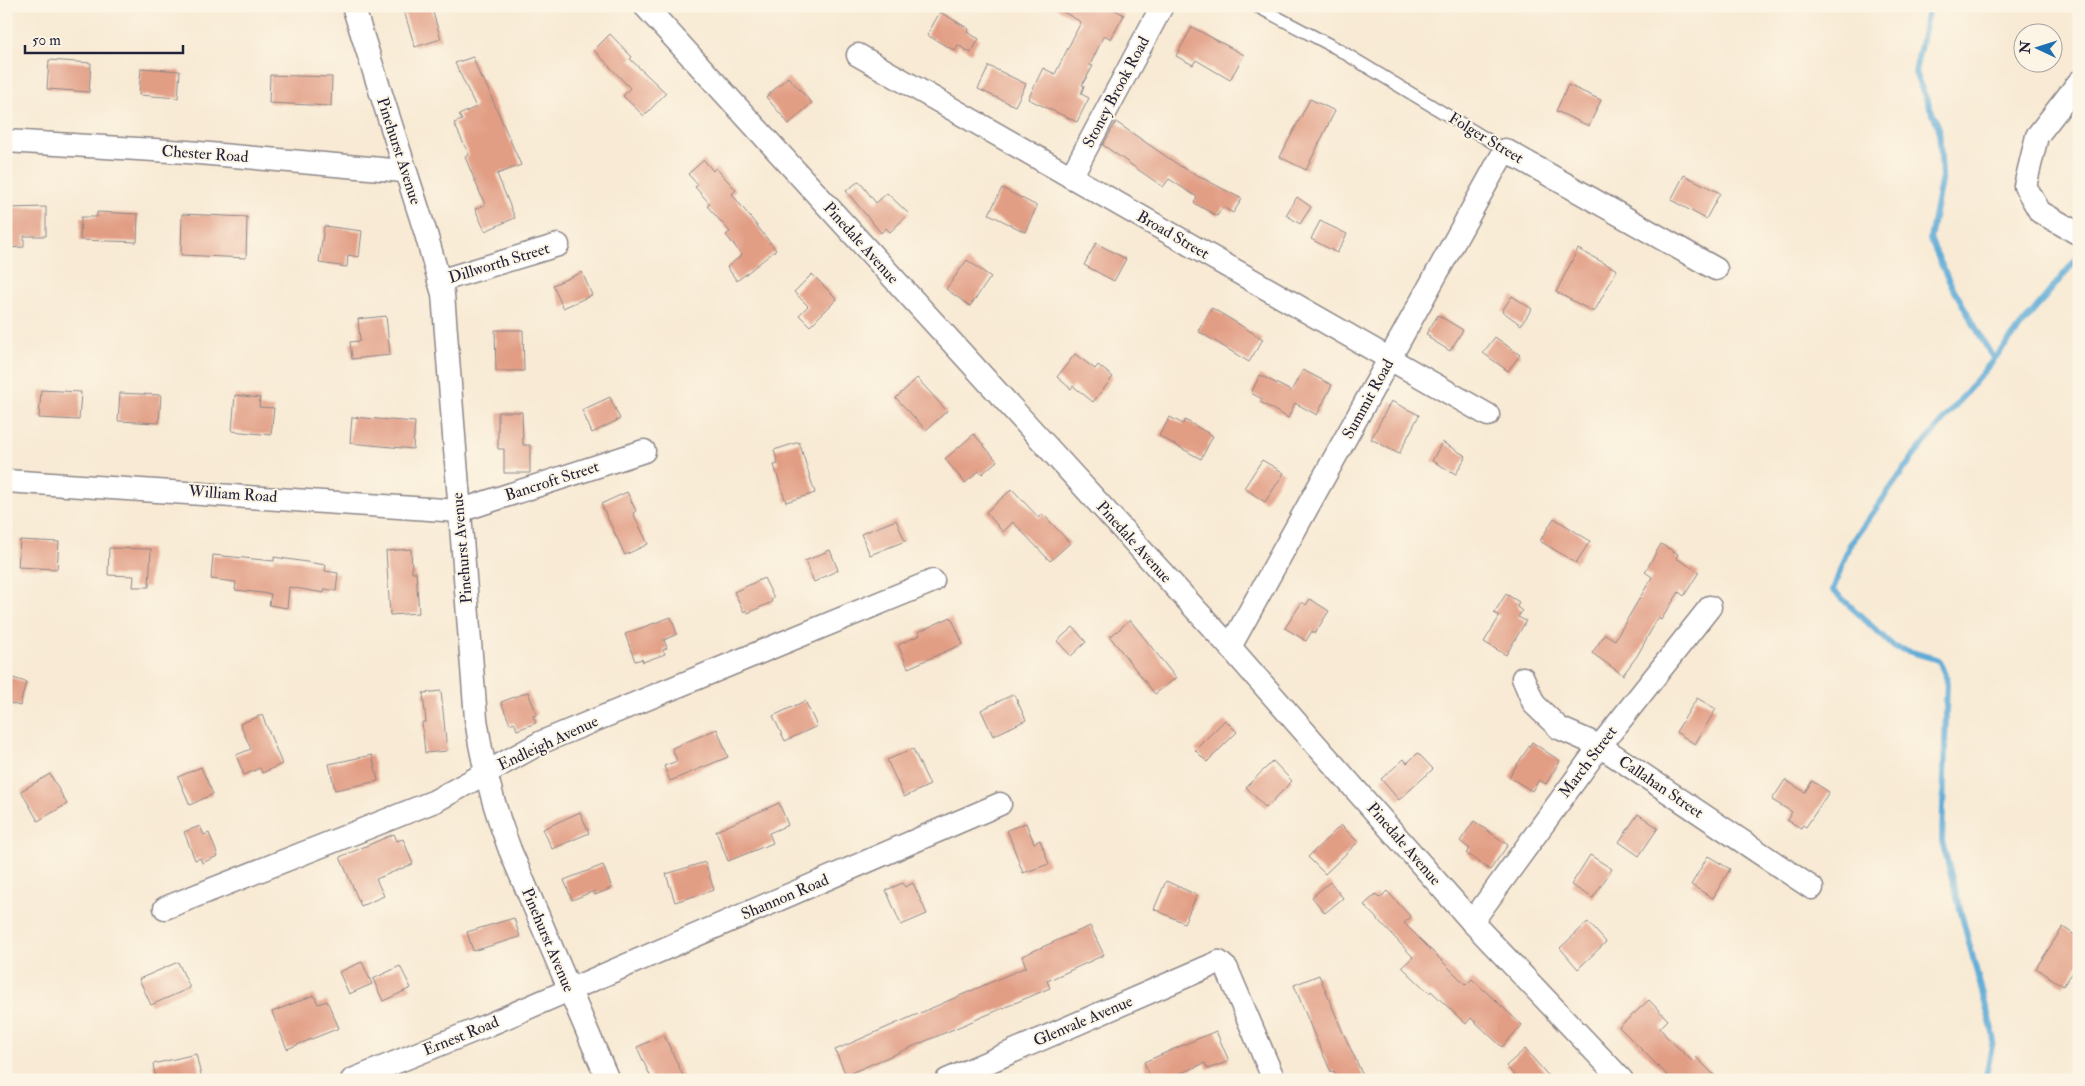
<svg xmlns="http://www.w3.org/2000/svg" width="2085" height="1086" viewBox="0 0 2085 1086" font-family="'IM FELL Double Pica',serif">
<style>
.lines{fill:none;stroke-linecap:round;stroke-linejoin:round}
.stream{stroke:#5eabd7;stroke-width:6}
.building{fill:#e29e85}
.service-casing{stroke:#8d8688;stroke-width:14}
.minor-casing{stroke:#8d8688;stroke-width:25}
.service{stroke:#fff;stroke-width:11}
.minor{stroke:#fff;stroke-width:22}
.labels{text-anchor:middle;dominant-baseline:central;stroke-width:4;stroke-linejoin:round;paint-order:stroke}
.street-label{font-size:16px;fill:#22223b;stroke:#fcf5e5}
</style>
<rect width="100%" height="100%" fill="#fcf5e5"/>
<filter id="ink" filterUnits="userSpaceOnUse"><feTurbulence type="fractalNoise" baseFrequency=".02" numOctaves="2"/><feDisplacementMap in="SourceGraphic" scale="10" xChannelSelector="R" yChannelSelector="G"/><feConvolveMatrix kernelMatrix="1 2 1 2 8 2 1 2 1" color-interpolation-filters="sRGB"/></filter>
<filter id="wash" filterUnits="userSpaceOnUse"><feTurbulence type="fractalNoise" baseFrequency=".0096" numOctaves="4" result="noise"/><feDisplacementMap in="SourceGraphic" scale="20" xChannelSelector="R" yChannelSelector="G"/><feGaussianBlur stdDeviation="1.12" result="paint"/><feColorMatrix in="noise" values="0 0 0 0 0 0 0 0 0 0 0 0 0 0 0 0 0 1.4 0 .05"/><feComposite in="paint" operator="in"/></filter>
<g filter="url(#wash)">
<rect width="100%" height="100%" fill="#f8ead4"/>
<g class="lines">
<g class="stream">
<path d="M1929 6 1915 73 1939 128 1942 176 1930 239 1948 279 1993 358"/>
<path d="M1985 1080 1994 1037 1942 841 1947 680 1939 660 1894 647 1833 590 1849 546 1913 457 2079 256"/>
</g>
</g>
<g id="blocks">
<g class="building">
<path d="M420 6H431L441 39 415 47 404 11Z"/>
<path d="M1053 6H1108L1124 15 1111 39 1104 35 1090 65 1093 66 1082 85 1084 86 1081 94 1089 98 1077 122 1028 99 1043 68 1055 74 1081 22Z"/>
<path d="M940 12 969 29 967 32 979 39 971 53 958 45 955 51 927 35Z"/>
<path d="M1192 27 1244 55 1230 80 1196 60 1193 65 1176 56Z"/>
<path d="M610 34 632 57 630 59 666 93 644 116 623 96 630 88 594 50Z"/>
<path d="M473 57 481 79 483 78 521 165 497 174 515 218 485 231 475 209 485 205 465 157 469 155 454 123 462 120 459 115 476 107 455 63Z"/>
<path d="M49 60 91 63 89 92 47 89Z"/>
<path d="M989 66 1026 84 1015 106 978 89Z"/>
<path d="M141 68 180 71 178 98 139 95Z"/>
<path d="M270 75 332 77 331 106 269 103Z"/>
<path d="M788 77 812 103 789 124 766 97Z"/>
<path d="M1568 85 1601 100 1589 126 1556 111Z"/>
<path d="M1310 99 1335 111 1306 170 1280 157Z"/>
<path d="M1116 122 1180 166 1242 199 1233 213 1223 207 1217 216 1194 203 1197 197 1169 179 1163 187 1103 145Z"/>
<path d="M704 160 713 171 716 168 736 190 732 194 776 250 737 281 727 267 742 255 726 235 730 232 707 206 710 204 695 187 698 185 688 174Z"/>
<path d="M1684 175 1720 193 1706 219 1671 200Z"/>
<path d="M859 181 876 203 887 193 909 214 890 232 886 228 881 233 846 191Z"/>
<path d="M1002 188 1037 206 1025 232 989 214Z"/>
<path d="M1297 197 1311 207 1300 224 1286 215Z"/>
<path d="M46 207V236H24V247L6 248V208Z"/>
<path d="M97 212 138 214 137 242 80 240 81 217H97Z"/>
<path d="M182 214 247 217 246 258 181 255Z"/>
<path d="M1320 221 1347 234 1337 253 1311 239Z"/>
<path d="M324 226 362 231 359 257 348 255 347 267 319 263Z"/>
<path d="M1096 243 1126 259 1114 281 1084 265Z"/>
<path d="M1578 249 1617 270 1594 312 1556 292Z"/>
<path d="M967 260 991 277 970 306 946 289Z"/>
<path d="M582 272 592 295 563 308 553 285Z"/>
<path d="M812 274 837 299 810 326 799 315 808 306 794 292Z"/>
<path d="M1512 296 1532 309 1521 325 1502 311Z"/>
<path d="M1212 308 1263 339 1249 362 1198 331Z"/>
<path d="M1438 315 1463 330 1450 351 1429 338 1430 336 1426 334Z"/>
<path d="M386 316 390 355 352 359 350 342 360 341 358 319Z"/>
<path d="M495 330H523L524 371H496Z"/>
<path d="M1495 337 1520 355 1508 371 1483 353Z"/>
<path d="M1075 354 1095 369 1098 365 1113 377 1093 402 1073 386 1071 389 1057 377Z"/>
<path d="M1303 370 1332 385 1317 415 1295 403 1288 418 1260 402 1262 399 1251 393 1260 375 1291 391Z"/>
<path d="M917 378 947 411 926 430 896 398Z"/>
<path d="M41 390 81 392 79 420 39 418Z"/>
<path d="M120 393 161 395 159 423 118 421Z"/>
<path d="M235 395 260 398 259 407 274 408 271 435 232 431Z"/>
<path d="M610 397 620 419 592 433 582 410Z"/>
<path d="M1391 401 1419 415 1399 454 1371 439Z"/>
<path d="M498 412H522L523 445H530V473H504V449H498Z"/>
<path d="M352 417 415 422 413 449 350 443Z"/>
<path d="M1170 417 1183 424 1185 420 1213 436 1201 459 1159 436Z"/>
<path d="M974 434 997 461 982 474 979 471 965 483 945 459Z"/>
<path d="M799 442 815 493 786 502 774 465 778 464 774 450Z"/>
<path d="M1442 442 1466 456 1456 474 1432 461Z"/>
<path d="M1262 460 1284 473 1265 502 1244 488Z"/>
<path d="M1012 489 1039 518 1043 514 1070 543 1050 561 1013 522 1003 532 986 512Z"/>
<path d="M627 492 636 511 633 513 648 544 625 555 601 504Z"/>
<path d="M1554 518 1590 541 1576 563 1540 541Z"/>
<path d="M896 520 905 541 870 555 861 534Z"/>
<path d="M20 540 59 542 57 569 18 567Z"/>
<path d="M1661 544 1678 554 1676 558 1699 572 1684 596 1679 592 1661 620 1658 618 1637 656 1623 675 1592 653 1605 634 1615 640 1652 577 1645 572Z"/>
<path d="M109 548 151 549 149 587H133L134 576 108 575Z"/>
<path d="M411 549 412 572H416L419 613 390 615 386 551Z"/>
<path d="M830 550 838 570 814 582 805 561Z"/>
<path d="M213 555 274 561V557L326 565 325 571 338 573 336 591 325 589 324 593 289 587 287 608 269 605 271 594 235 590 236 582 211 579Z"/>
<path d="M764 578 774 598 771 600 772 602 748 613 746 610 744 612 734 592Z"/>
<path d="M1506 594 1519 602 1517 607 1522 611 1518 617 1526 621 1506 655 1484 642 1500 616 1494 613Z"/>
<path d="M1310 599 1329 611 1315 633 1312 631 1306 641 1285 628 1302 602 1306 605Z"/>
<path d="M671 617 677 634 664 640 667 648 663 650 665 654 643 662 642 659 635 661 625 634Z"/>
<path d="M951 617 963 644 908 668 898 645 920 635 918 632Z"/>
<path d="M1130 620 1176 678 1155 694 1110 637Z"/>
<path d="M1073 627 1086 642 1071 656 1057 641Z"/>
<path d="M6 676 26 682 20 706 6 702Z"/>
<path d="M441 691 447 751 425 753 422 722H426L423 693Z"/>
<path d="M528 692 537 715 533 716 536 723 517 730 514 722 510 724 501 702Z"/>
<path d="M1014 694 1026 720 993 736 981 710Z"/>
<path d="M1697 698 1716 709 1695 744 1676 732Z"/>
<path d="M805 701 817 726 785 741 773 716Z"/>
<path d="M262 715 282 764 262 773 260 768 244 775 236 755 251 749 240 724Z"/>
<path d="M1225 720 1237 732 1207 762 1195 750Z"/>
<path d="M717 729 728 757 670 781 664 766 677 761 672 748Z"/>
<path d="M1532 742 1560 761 1546 784 1539 780 1532 791 1509 777Z"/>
<path d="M913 749 930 785 904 797 887 760Z"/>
<path d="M1418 753 1433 769 1399 800 1381 779 1404 759 1407 763Z"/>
<path d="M372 755 378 781 335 790 329 764Z"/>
<path d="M1273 761 1292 781 1266 808 1246 787Z"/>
<path d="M201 767 213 794 190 805 178 777Z"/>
<path d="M50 774 67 804 38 821 21 791Z"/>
<path d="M1785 780 1805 792 1812 781 1829 792 1806 827 1803 825 1801 828 1787 820 1792 812 1772 800Z"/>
<path d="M779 803 788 825 769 833 773 843 728 861 716 831Z"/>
<path d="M580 812 589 833 552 849 543 829Z"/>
<path d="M1638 814 1658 828 1639 856 1619 842Z"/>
<path d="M1474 821 1508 845 1490 870 1466 853 1470 849 1460 841Z"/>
<path d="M1026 823 1034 843 1040 840 1049 864 1023 873 1007 830Z"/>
<path d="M1341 825 1358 842 1325 874 1308 857Z"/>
<path d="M200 826 204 835 209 833 218 856 202 863 200 858 195 860 184 832Z"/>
<path d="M394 834 397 841 403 839 413 864 376 879 384 896 361 906 340 857Z"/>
<path d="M1590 855 1612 869 1593 898 1571 885Z"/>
<path d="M1708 856 1730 869 1713 898 1691 885Z"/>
<path d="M705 862 714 890 675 902 666 874Z"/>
<path d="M603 865 612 888 595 895 594 891 572 900 564 880Z"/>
<path d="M1166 881 1197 895 1184 923 1154 909Z"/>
<path d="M1330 882 1343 898 1325 913 1312 897Z"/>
<path d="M903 883 905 887 913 883 927 914 901 925 886 890Z"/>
<path d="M1387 891 1411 917 1404 923 1466 985 1472 979 1522 1025 1502 1047 1471 1018 1466 1024 1431 991 1429 993 1402 967 1413 957 1364 905 1376 894 1380 898Z"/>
<path d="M514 918 520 937 473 951 467 932Z"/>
<path d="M1588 922 1606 942 1578 969 1560 948Z"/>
<path d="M1090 926 1104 955 1047 981 1050 988 846 1075 835 1050 1026 967 1022 956Z"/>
<path d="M2063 927 2079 938V964L2063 986 2036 968Z"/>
<path d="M178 962 190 988 151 1005 139 979Z"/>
<path d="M362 962 372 984 349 994 339 972Z"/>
<path d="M400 966 411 988 383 1001 373 979Z"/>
<path d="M1319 975 1341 1028 1365 1080H1338L1334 1071 1331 1072 1313 1032 1294 985Z"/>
<path d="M314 995 318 1004 327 1001 339 1028 287 1049 272 1012Z"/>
<path d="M1649 1000 1668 1020 1660 1028 1666 1036 1692 1061 1696 1057 1719 1080H1672L1619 1027Z"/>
<path d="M1216 1031 1229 1061 1208 1069 1205 1063 1165 1080H1151L1144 1062Z"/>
<path d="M664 1035 685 1080H652L646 1067 637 1047Z"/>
<path d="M1525 1049 1552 1080H1519L1506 1066Z"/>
<path d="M196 1054 202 1080H156L153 1064Z"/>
</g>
</g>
</g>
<g filter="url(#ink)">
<use href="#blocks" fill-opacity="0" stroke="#8d8688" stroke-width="1"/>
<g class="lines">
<g class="service-casing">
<path id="service" d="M1256 6 1336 48 1505 150"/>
</g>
<g class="minor-casing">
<g id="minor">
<path d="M353 6 426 234 443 294 476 719C482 764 494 808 510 850L608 1080"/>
<path d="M645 6 1230 647 1472 922 1622 1080"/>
<path d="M858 55 1488 415"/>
<path d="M2079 82 2037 136 2025 186 2040 212 2079 234"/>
<path d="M6 141 187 152 404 171"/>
<path d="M1071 177 1162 6"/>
<path d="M439 281 558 245"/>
<path d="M6 481 459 511 644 451"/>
<path d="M1230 647 1505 150 1716 269"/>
<path d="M1523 678 1534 704 1559 728 1600 746 1812 888"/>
<path d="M165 908 435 801 542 742 933 581"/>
<path d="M1472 922 1600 746 1710 607"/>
<path d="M352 1080 488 1025 1000 804"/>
<path d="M947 1080 1219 962 1227 969 1274 1080"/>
</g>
</g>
<use href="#service" class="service"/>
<use href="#minor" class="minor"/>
</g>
</g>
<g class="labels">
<g class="street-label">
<text transform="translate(1116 92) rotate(-62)">Stoney Brook Road</text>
<text transform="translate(1486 138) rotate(31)">Folger Street</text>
<text transform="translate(399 151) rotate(72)">Pinehurst Avenue</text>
<text transform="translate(205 154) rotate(4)">Chester Road</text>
<text transform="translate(1173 235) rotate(30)">Broad Street</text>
<text transform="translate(861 243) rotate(48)">Pinedale Avenue</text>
<text transform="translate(499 263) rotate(-17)">Dillworth Street</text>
<text transform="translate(1368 399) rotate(-61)">Summit Road</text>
<text transform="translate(552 481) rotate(-18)">Bancroft Street</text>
<text transform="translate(233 494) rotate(4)">William Road</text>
<text transform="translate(1134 542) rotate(48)">Pinedale Avenue</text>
<text transform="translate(462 548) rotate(-95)">Pinehurst Avenue</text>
<text transform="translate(548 743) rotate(-25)">Endleigh Avenue</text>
<text transform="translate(1588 762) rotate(-53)">March Street</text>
<text transform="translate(1661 787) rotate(34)">Callahan Street</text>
<text transform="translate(1404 844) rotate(49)">Pinedale Avenue</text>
<text transform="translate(785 897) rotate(-23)">Shannon Road</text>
<text transform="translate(548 940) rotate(67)">Pinehurst Avenue</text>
<text transform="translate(1083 1021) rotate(-23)">Glenvale Avenue</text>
<text transform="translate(461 1036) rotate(-22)">Ernest Road</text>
</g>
</g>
<rect width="2085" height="1086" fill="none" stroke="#fcf5e5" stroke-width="25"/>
<g transform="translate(2038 48) rotate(274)"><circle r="24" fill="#fcf5e5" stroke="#a5a1a1"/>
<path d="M0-4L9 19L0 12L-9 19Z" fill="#1f6fb2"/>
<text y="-8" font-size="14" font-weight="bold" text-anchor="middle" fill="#22223b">N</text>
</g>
<path d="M25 45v8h158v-8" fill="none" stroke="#22223b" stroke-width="2.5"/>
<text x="32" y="45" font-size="15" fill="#22223b" stroke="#fcf5e5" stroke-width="4" paint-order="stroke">50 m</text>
</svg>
